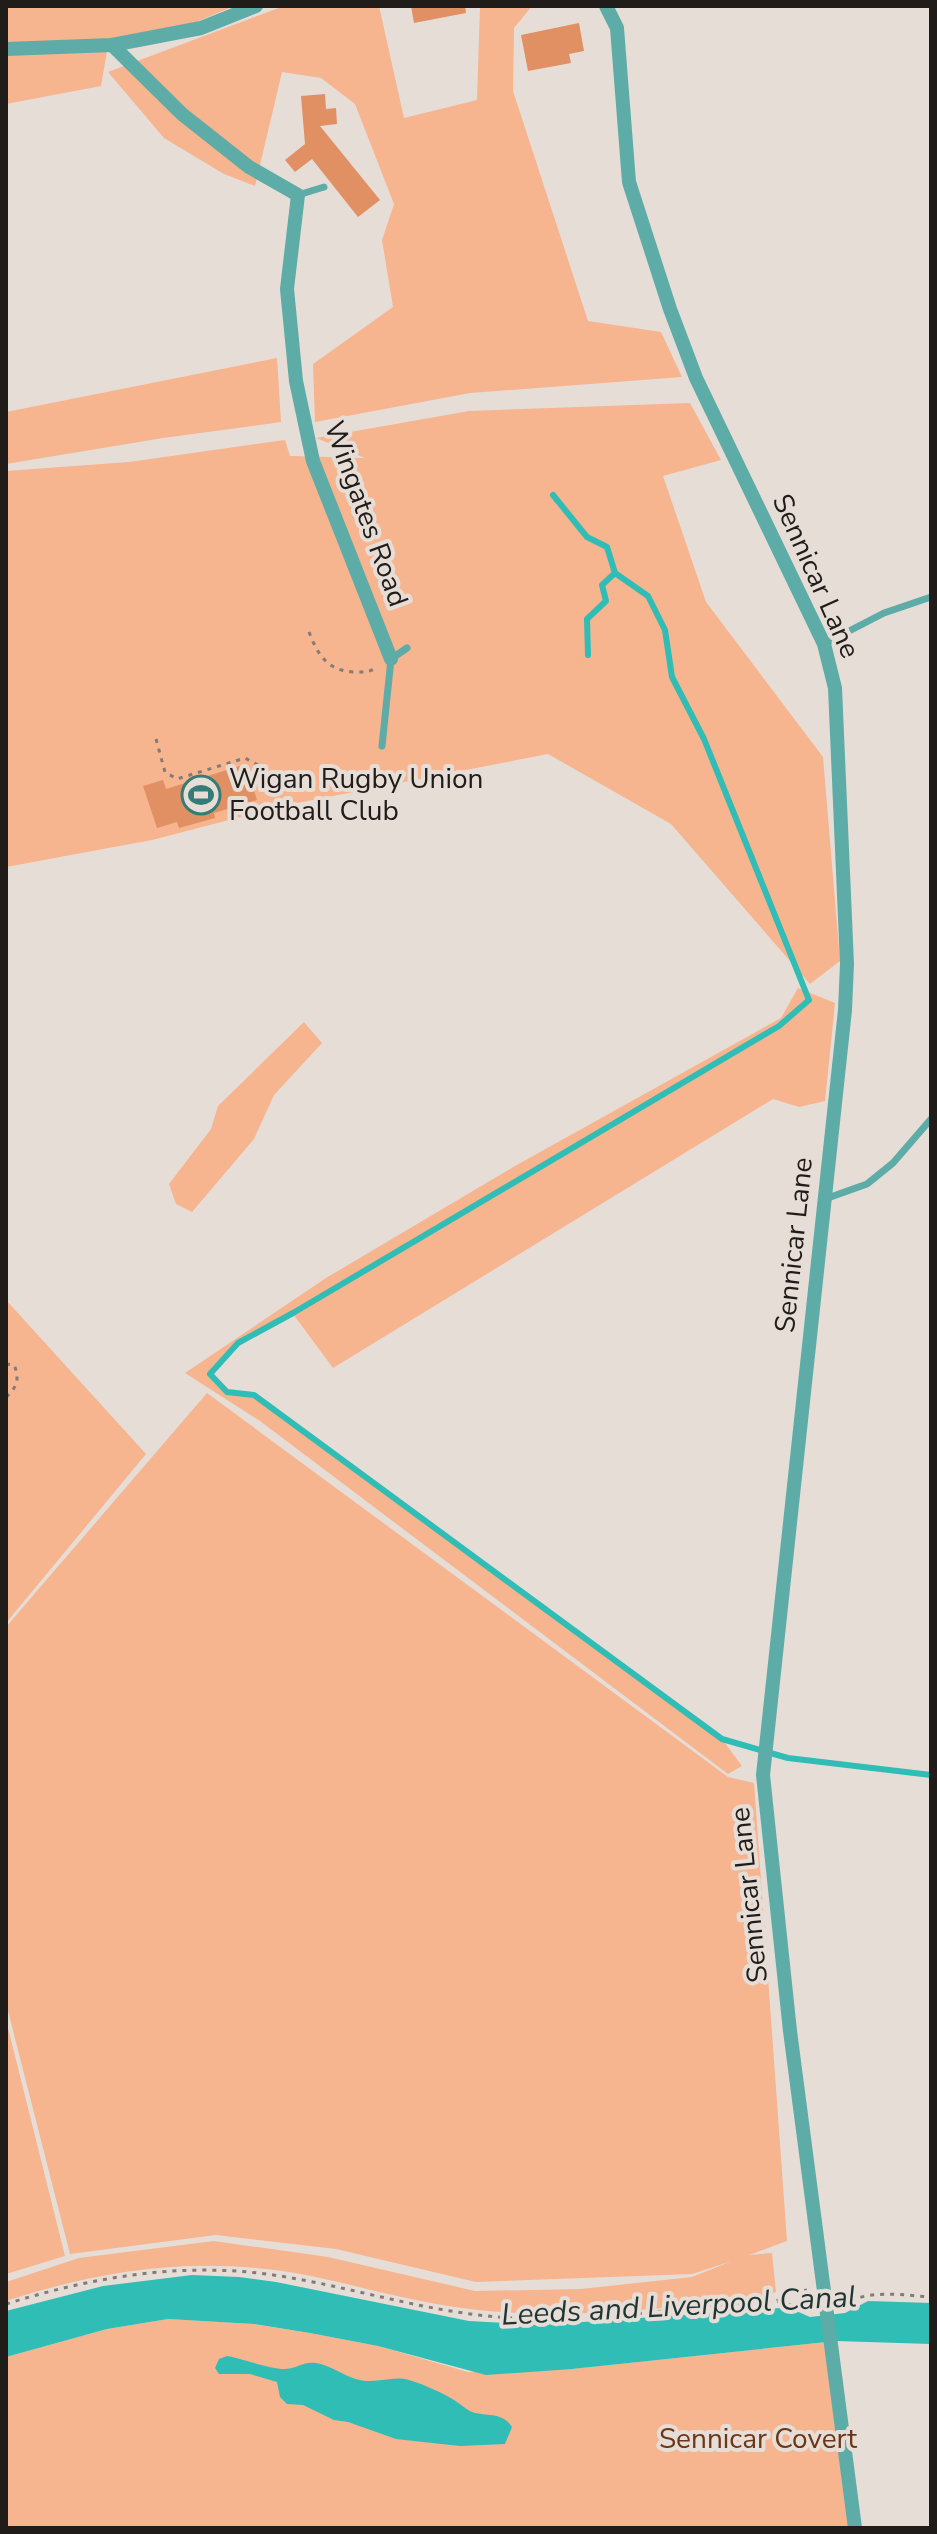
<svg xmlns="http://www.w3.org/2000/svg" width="937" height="2534" viewBox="0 0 937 2534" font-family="'Nunito Sans',sans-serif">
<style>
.green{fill:#f6b48f}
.water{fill:#2fbdb6}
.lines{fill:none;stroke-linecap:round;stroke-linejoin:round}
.stream{stroke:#2fbdb6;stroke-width:6}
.building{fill:#e09062}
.path{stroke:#827b77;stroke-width:3;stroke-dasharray:4 6;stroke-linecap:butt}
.lane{stroke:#5daca7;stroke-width:7}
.street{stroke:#5daca7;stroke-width:14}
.labels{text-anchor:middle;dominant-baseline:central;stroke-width:8;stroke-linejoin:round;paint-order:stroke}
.street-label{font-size:28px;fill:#201c1a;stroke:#e7ddd7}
.poi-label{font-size:28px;fill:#201c1a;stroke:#e7ddd7;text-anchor:start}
.park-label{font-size:28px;fill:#6c3716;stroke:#e7ddd7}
.water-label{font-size:30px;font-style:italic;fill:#1f3534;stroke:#e7ddd7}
</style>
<rect width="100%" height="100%" fill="#e7ddd7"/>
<g class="green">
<path d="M6 6H234L196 22 109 40 101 86 6 104Z"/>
<path d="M284 6H379L404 118 477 100 480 6H532L514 28 513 91 588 321 661 332 682 377 470 393 315 422 313 364 393 307 382 240 394 204 355 104 321 78 282 72 255 186 224 174 164 138 108 72Z"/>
<path d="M277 358 281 422 163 438 6 464V412Z"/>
<path d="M690 403 721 460 663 476 706 602 823 757 840 961 810 984 671 824 548 754 287 805 152 840 6 867V471L129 462 285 440 290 456 365 458 316 438 469 411Z"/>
<path d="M798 988 835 1003 825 1101 799 1107 773 1099 333 1368 293 1314 238 1343 210 1374 228 1392 254 1395 722 1739 742 1766 728 1774 260 1421 185 1373 326 1278 515 1166 781 1018Z"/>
<path d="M304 1022 322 1043 274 1095 254 1139 192 1212 176 1204 169 1184 211 1129 218 1106Z"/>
<path d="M6 1300 146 1454 6 1623Z"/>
<path d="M207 1393 728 1777 754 1783 787 2241 749 2255 772 2253 776 2292 751 2300C659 2308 569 2320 478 2310 421 2304 367 2288 311 2276 207 2255 106 2268 6 2301V2282L79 2258 214 2241 328 2257 475 2291 581 2289 692 2277 732 2261 692 2274 476 2282 336 2249 216 2235 70 2254 6 2003V1627Z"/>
<path d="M6 2020 65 2256 6 2274Z"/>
<path d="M168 2319 253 2324 310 2333 378 2346 468 2372 572 2369 836 2341 861 2528H6V2357L107 2329Z"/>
</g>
<g class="water">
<path d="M192 2275 239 2277 276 2282 469 2321 540 2325 781 2308 794 2310 810 2317 845 2313 868 2301 931 2303V2344L836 2341 572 2369 486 2375 378 2346 310 2333 254 2324 168 2319 107 2329 6 2357V2311L103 2286Z"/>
<path d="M227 2356C244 2359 272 2370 286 2369 297 2368 305 2361 316 2363 334 2366 348 2380 367 2381 382 2382 394 2376 409 2380 425 2385 441 2392 454 2400 461 2404 467 2411 475 2413 490 2416 503 2413 512 2427L505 2444 460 2446 396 2439 348 2422 334 2420 303 2405 287 2404 280 2397 277 2382 250 2374H219L215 2368 219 2359Z"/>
</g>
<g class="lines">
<g class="stream">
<path d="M553 495 587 537 607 547 615 573"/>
<path d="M588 655 587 619 606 601 602 585 615 573 648 596 665 630 672 677 704 739 809 1000 779 1026 293 1313 238 1343 210 1374 227 1392 254 1395 722 1739 788 1758 931 1775"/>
</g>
</g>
<g class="building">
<path d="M411 6H465L466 13 414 23Z"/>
<path d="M579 23 584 51 569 54 571 63 528 71 521 35Z"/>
<path d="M325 94 326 109 336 108 337 124 320 126 380 200 358 217 312 159 295 172 285 160 305 144 301 96Z"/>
<path d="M246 764 257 800 214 813 215 818 179 828 177 822 157 828 143 786 163 780 166 789Z"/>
</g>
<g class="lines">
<g class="path">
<path d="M309 632C318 655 327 670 353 672 363 672 369 673 377 667"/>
<path d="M156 739 165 772 177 779 245 758 276 775"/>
<path d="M6 1364 14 1365C20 1378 17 1388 6 1397"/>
<path d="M777 2301 784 2295 807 2290"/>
<path d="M6 2304C96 2276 186 2261 280 2276 350 2287 417 2309 488 2316 583 2327 682 2305 777 2301L812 2311"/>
<path d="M842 2305C868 2289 901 2295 931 2297"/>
</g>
<g class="lane">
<path d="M298 195 324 187"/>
<path d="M824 644 884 613 931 597"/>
<path d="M382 746 391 659 407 648"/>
<path d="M825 1199 867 1184 893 1163 931 1119"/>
</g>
<g class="street">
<path d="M606 6 617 28 629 182 670 309 696 378 824 644 835 688 847 964 845 1010 763 1775 790 2031 855 2528"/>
<path d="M112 45 182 114 249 167 298 195 287 289 296 381 313 461 391 659"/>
<path d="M6 49 112 45 201 28 256 6"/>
</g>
</g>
<defs>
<g id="stadium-ring" transform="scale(2)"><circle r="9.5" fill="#e7ddd7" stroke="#347c78" stroke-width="1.5"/><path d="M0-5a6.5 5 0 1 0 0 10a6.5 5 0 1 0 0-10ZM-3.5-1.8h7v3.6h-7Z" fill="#347c78"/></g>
</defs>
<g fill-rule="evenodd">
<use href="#stadium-ring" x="201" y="795"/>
</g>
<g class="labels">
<g class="street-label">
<text transform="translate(366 514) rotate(70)">Wingates Road</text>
<text transform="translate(816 576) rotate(66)">Sennicar Lane</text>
<text transform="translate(794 1245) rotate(-84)">Sennicar Lane</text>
<text transform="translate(749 1895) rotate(-96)">Sennicar Lane</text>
</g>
<g class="poi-label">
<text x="229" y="779">Wigan Rugby Union<tspan x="229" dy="32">Football Club</tspan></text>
</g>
<g class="park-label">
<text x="758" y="2439">Sennicar Covert</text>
</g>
<g class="water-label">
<text transform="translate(679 2306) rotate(-3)">Leeds and Liverpool Canal</text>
</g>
</g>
<rect width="937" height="2534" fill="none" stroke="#201c1a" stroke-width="16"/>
</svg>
